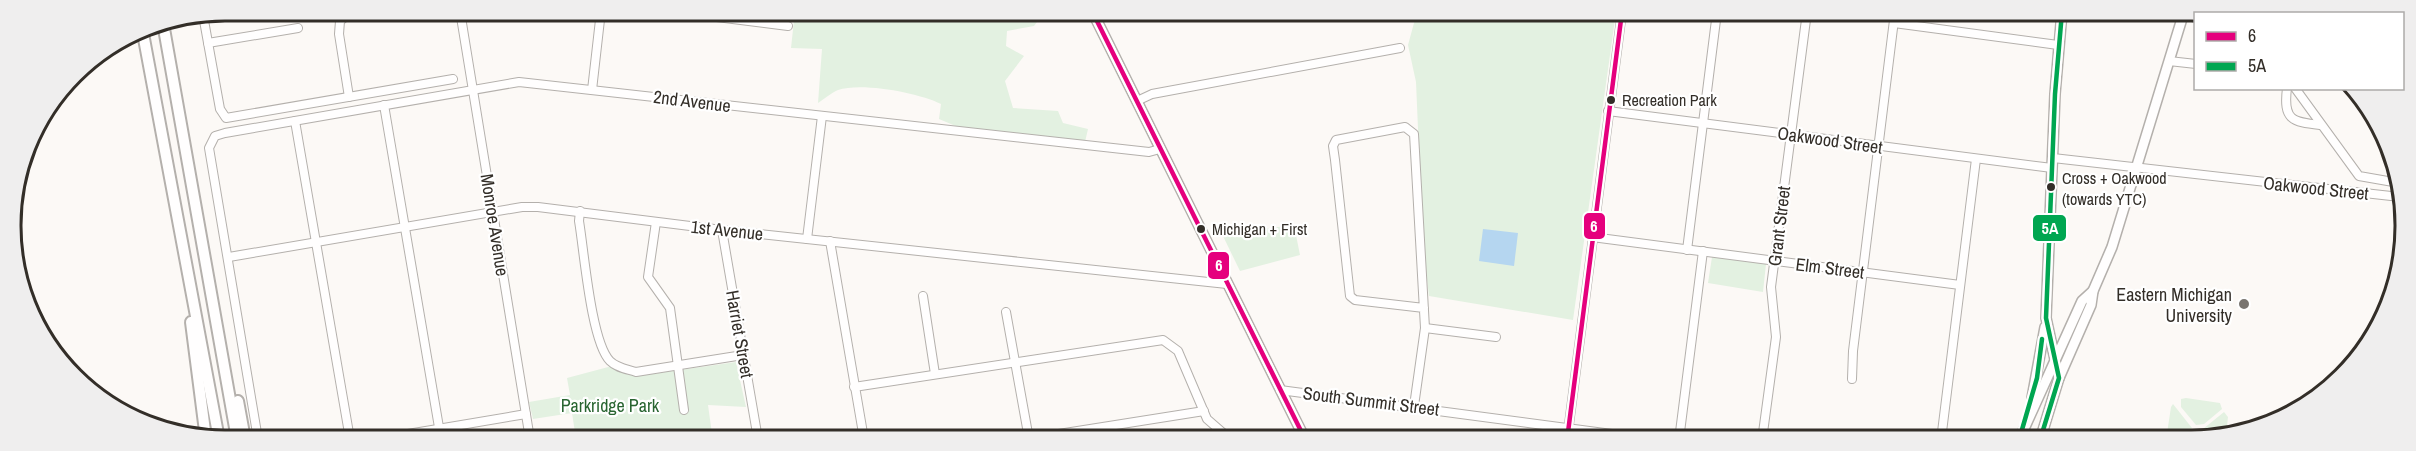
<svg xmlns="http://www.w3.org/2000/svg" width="2416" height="451" viewBox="0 0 2416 451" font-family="'Archivo Narrow',sans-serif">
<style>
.green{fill:#e3f1e1}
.water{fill:#b5d6f0}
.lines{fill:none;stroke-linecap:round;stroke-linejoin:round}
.minor-casing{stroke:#b4b0ac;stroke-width:10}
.major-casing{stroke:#b4b0ac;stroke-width:12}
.highway-casing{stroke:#b4b0ac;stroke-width:14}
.minor{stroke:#fffefe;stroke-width:8}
.major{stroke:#fffefe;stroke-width:9}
.highway{stroke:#fffefe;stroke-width:10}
.bus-1-casing{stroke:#fff;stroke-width:9}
.bus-2-casing{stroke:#fff;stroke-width:9}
.bus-1{stroke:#e5007d;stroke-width:4.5}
.bus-2{stroke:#00a651;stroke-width:4.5}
.bus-dot{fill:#332e28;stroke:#fff;stroke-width:2}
.poi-dot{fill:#797570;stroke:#fff;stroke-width:2}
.labels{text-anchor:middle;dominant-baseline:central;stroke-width:4.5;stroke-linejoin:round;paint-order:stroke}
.bus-label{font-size:16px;fill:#332e28;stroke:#fff;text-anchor:start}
.street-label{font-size:18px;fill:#332e28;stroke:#fff}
.poi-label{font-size:18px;fill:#332e28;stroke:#fff;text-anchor:end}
.park-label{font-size:18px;fill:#286430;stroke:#fff}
.rim{fill:none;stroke:#332e28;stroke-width:3}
.line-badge{stroke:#fff;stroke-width:2}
.badge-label{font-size:16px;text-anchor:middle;font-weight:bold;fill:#fff}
</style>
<rect width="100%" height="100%" fill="#fcf9f6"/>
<g class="green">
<path d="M795 11H1039L1043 14 1034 26 1007 31 1006 46 1024 56 1005 81 1013 108 1058 111 1063 123 1088 129 1085 142 958 127 939 119 941 104C919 93 862 82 838 90 831 93 824 99 818 103L822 49 791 48Z"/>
<path d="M1417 12H1616L1573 320 1429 296 1423 246 1416 82 1408 45Z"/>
<path d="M1294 225 1300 255 1240 271 1222 234Z"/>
<path d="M1712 257 1766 264 1763 292 1708 283Z"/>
<path d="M736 362 746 407 708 405 712 434 716 439H576L572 413 533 419 529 402 570 395 567 378 612 366 638 376Z"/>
<path d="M2186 398 2220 403 2222 409 2204 424 2196 425 2181 407V399Z"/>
<path d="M2173 404 2192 428 2183 440H2166L2171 407Z"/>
<path d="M2224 412 2228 417 2226 435 2205 440 2203 429Z"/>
</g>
<path class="water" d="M1483 229 1518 233 1514 266 1479 261Z"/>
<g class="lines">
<g class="minor-casing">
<g id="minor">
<path d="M460 11 530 439"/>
<path d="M669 11 788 26"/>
<path d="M203 15 220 109 226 118 453 79"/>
<path d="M1894 23 2058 45"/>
<path d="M208 43 298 28"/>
<path d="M2169 61 2196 64"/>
<path d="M2287 88C2283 120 2292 122 2320 125"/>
<path d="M2295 88 2359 176 2399 183"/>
<path d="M592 90 601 11"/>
<path d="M349 97 339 34 340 21 345 17 378 11"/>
<path d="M1137 101 1152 94 1400 48"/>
<path d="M384 105 441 439"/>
<path d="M1608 111 2052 168"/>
<path d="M295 121 350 439"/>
<path d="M2053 158 2400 197"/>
<path d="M580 211 579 221C584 250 591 342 610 361 617 368 627 369 636 372L743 355"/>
<path d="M656 222 648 277 670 308 684 410"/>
<path d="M722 230 758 439"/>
<path d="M1592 237 1960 285"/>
<path d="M807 239 822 116"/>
<path d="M830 241 864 439"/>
<path d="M1687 250 1717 12"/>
<path d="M229 257 522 207H538L722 230 1227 284"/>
<path d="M923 296 935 374"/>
<path d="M1006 312 1029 439"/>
<path d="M1425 328 1496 337"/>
<path d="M1852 379 1853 351 1895 12"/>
<path d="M854 387 1163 340 1178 351 1207 419 1230 439"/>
<path d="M1280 390 1657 440"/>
<path d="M1414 406 1425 328 1414 134 1405 127 1336 140 1333 146 1335 160 1350 296 1355 300 1424 308"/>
<path d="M258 439 209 148 215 136 225 133 519 82 1149 152 1160 149"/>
<path d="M378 439 526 414"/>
<path d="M1027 439 1204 411"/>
<path d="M1567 440 1622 12"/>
<path d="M1679 440 1703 251"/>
<path d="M1762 440 1776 337 1771 287 1807 12"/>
<path d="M1941 440 1976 159"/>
</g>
</g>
<g class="major-casing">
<g id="major">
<path d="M1092 11 1305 439"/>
<path d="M2059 378 2046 318 2055 94 2062 12"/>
<path d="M2032 398 2045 327"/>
<path d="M2019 440 2082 301 2093 291"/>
<path d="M2040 440 2059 378 2091 305 2093 291 2112 247 2184 12"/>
</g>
</g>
<g class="highway-casing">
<g id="highway">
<path d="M163 23 237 439"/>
<path d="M142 28 219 439"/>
<path d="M191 322 206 439"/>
<path d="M238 401 245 439"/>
</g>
</g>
<use href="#minor" class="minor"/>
<use href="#major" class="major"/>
<use href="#highway" class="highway"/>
<g class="bus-1-casing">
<g id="bus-1">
<path d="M1092 11 1305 439"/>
<path d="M1567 440 1622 12"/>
</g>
</g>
<g class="bus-2-casing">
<g id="bus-2">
<path d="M2019 440 2037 378 2042 339"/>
<path d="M2040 440 2059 378 2046 318 2055 94 2062 12"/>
</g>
</g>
<use href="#bus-1" class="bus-1"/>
<use href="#bus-2" class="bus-2"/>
</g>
<g class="bus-dot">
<circle cx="1611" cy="100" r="5"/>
<circle cx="2051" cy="187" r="5"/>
<circle cx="1201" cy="229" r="5"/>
</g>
<circle class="poi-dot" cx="2244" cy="304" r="6"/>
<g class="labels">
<g class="bus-label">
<text x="1622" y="100">Recreation Park</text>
<text x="2062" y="178">Cross + Oakwood<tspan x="2062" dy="21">(towards YTC)</tspan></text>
<text x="1212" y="229">Michigan + First</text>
</g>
<g class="street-label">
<text transform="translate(692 101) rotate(7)">2nd Avenue</text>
<text transform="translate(1830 140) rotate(8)">Oakwood Street</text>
<text transform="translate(2316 188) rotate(6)">Oakwood Street</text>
<text transform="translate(495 225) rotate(81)">Monroe Avenue</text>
<text transform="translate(1779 226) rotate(-83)">Grant Street</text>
<text transform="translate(727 230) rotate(6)">1st Avenue</text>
<text transform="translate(1830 268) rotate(7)">Elm Street</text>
<text transform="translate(740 334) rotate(80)">Harriet Street</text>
<text transform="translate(1371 401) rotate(7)">South Summit Street</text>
</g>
<g class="poi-label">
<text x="2232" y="294">Eastern Michigan<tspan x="2232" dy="21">University</tspan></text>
</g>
<g class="park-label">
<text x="610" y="405">Parkridge Park</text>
</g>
</g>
<path d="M0 0H2416V451H0ZM225 21H2191A204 204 0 0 1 2395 225V226A204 204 0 0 1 2191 430H225A204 204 0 0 1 21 226V225A204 204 0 0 1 225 21Z" fill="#efeeee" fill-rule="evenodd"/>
<path class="rim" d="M225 21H2191A204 204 0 0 1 2395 225V226A204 204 0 0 1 2191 430H225A204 204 0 0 1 21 226V225A204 204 0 0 1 225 21Z"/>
<g class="line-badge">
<rect x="1583" y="212" width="23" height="28" rx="6" fill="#e5007d"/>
<rect x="2032" y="214" width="35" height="28" rx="6" fill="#00a651"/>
<rect x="1207" y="251" width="23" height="29" rx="6" fill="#e5007d"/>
</g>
<g class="badge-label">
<text x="1594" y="232">6</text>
<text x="2050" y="234">5A</text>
<text x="1219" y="271">6</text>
</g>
<rect x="2194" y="12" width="210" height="78" fill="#ffffff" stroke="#adaba9" stroke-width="1.5"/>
<rect x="2206" y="32" width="30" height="9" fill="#e5007d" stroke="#adaba9" stroke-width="1.5"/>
<text x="2248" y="42" font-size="18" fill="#332e28">6</text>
<rect x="2206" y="62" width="30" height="9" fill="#00a651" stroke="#adaba9" stroke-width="1.5"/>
<text x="2248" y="72" font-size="18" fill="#332e28">5A</text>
</svg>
